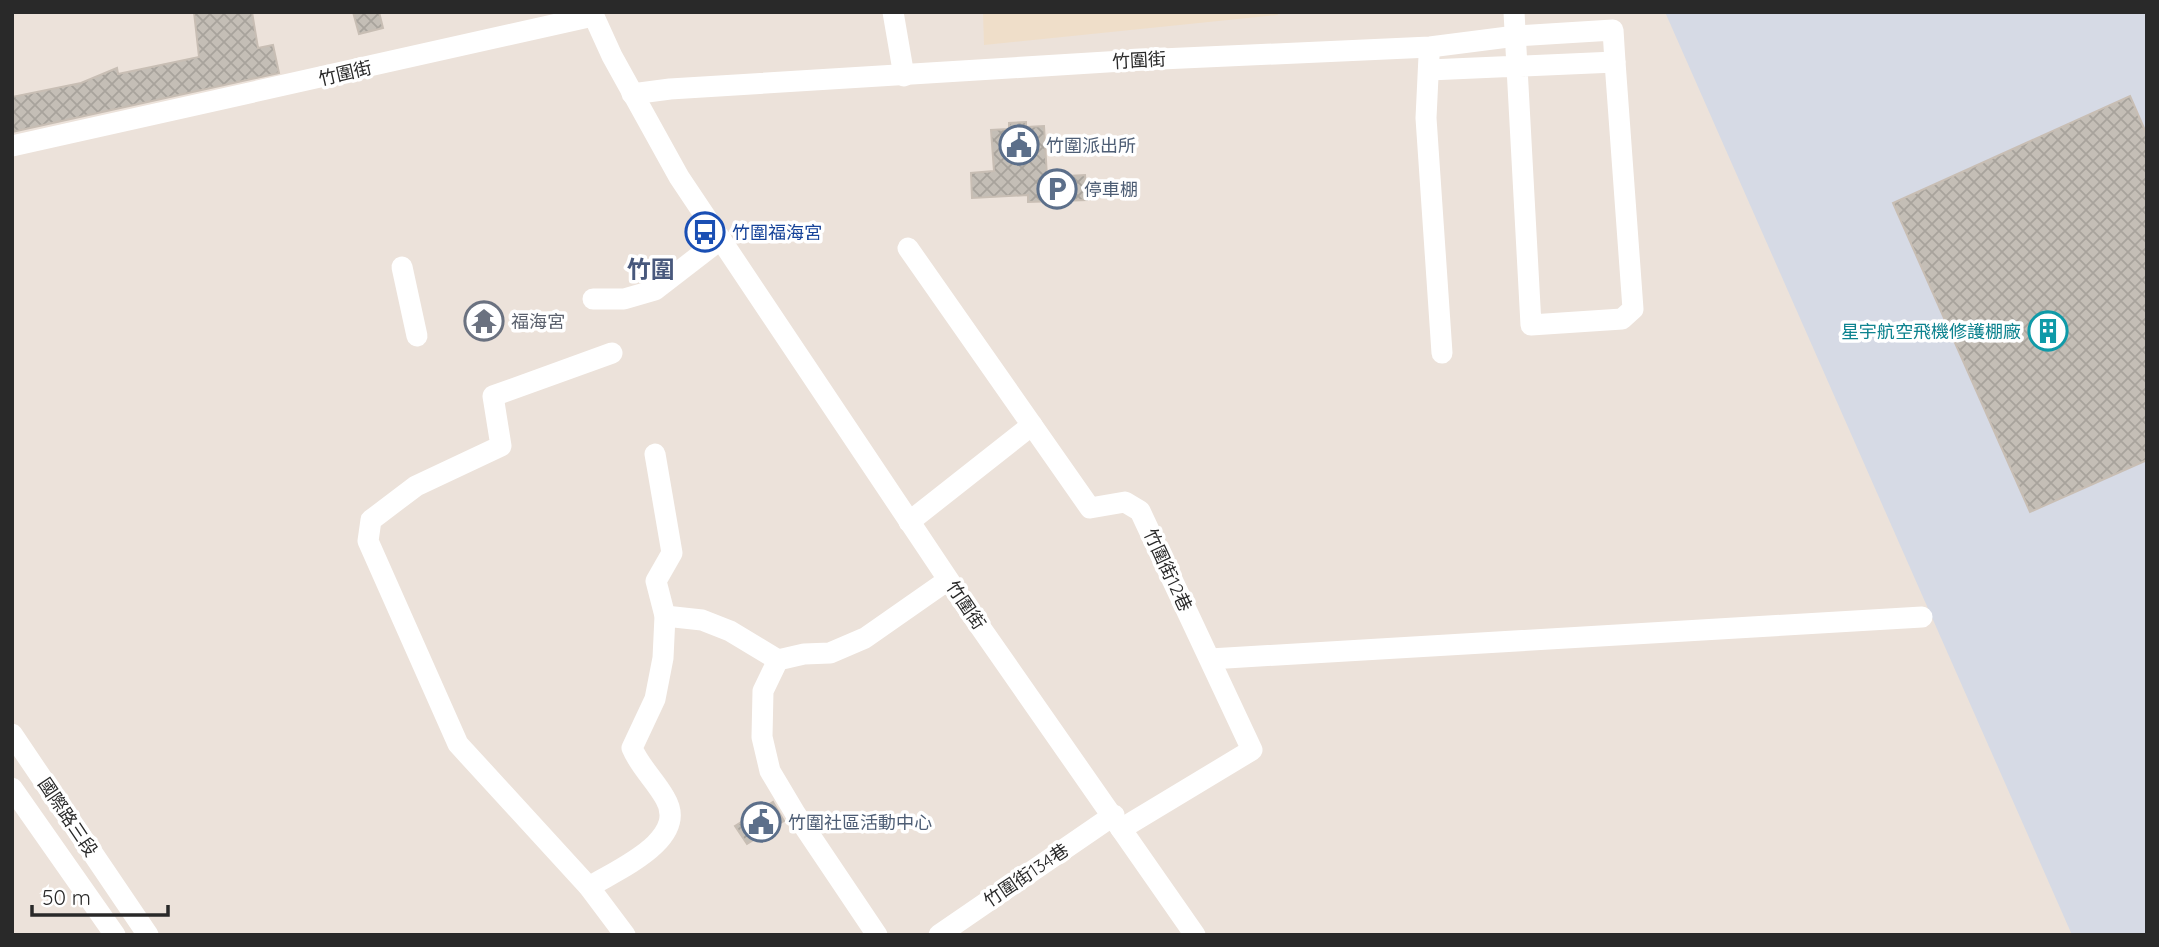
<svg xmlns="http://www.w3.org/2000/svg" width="2159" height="947" viewBox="0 0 2159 947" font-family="Quicksand,'Noto Sans TC',sans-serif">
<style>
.education{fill:#efdec9}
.airport{fill:#d6dae5}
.building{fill:url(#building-cross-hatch);stroke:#c8beb4;stroke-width:2}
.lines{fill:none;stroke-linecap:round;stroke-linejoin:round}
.minor{stroke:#fff;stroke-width:21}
.labels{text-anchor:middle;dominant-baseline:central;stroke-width:7;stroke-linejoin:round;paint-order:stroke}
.street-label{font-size:18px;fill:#292929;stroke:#fff}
.service-label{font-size:18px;fill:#4e5e75;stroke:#fff;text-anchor:start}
.transit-label{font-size:18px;fill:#164399;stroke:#fff;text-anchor:start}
.worship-label{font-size:18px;fill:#5b616d;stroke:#fff;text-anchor:start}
.culture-label{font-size:18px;fill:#0d838f;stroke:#fff;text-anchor:end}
.district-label{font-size:24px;font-weight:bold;fill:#48587c;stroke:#fff}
</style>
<defs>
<pattern id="building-cross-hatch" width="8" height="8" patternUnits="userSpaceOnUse" patternTransform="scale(1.75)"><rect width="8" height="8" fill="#c4beb6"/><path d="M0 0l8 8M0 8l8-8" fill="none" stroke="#a8a39c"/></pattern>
</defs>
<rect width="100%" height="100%" fill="#ece2da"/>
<path class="education" d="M983 12H1277L1278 15 984 45Z"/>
<path class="airport" d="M1665 12H2147V935H2072Z"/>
<g class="building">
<path d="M194 12H252L258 48 273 45 279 73 12 132V97L81 83 117 68 118 74 199 57Z"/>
<path d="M353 12H379L383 28 359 34Z"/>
<path d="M2130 96 2147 135V460L2030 512 1893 203Z"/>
<path d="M1026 122V127L1044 126 1047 177 1085 175 1087 200 1028 202V195L972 198 971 173 994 171 991 130 1009 129V123Z"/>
<path d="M773 802 784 821 747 844 735 826Z"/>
</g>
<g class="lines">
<g class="minor">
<path d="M592 12 612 56 679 177 976 621 1195 935"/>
<path d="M893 12 904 76"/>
<path d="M1429 56 1426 118 1442 353"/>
<path d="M1429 70 1615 62 1633 309 1622 319 1531 325 1514 12"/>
<path d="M632 94 670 89 1139 60 1430 47 1516 36 1613 30 1615 62"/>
<path d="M12 146 593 16"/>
<path d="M908 248 1090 508 1125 502 1140 511 1252 750 1121 829"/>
<path d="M402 267 417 336"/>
<path d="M593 299H624L655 290 721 239"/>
<path d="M612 353 493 396 501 446 416 486 371 520 368 541 458 744 589 887 625 935"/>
<path d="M909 522 1032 425"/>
<path d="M665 616 702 620 730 631 778 660"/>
<path d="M1210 659 1922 617"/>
<path d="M12 734 148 935"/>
<path d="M12 788 115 935"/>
<path d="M589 887C616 870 690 840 665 798 655 780 640 767 632 748L655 699 663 658 665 616 656 581 672 553 655 454"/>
<path d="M877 935 795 813 770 771 762 737 763 691 778 660 804 654 830 653 865 638 948 580"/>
<path d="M939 935 1114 815"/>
</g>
</g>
<defs>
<g id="civic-ring" transform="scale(2.0125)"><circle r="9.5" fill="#fff" stroke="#5c6f8a" stroke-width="1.5"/><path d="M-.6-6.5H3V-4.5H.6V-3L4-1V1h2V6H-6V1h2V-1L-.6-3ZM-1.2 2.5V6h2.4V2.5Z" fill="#5c6f8a"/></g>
<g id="parking-ring" transform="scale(2.0125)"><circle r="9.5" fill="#fff" stroke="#5c6f8a" stroke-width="1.5"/><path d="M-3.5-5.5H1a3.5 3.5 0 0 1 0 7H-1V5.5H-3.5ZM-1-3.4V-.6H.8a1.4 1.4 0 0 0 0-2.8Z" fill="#5c6f8a"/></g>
<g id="bus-ring" transform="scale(2.0125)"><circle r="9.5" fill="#fff" stroke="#1a4fb4" stroke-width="1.5"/><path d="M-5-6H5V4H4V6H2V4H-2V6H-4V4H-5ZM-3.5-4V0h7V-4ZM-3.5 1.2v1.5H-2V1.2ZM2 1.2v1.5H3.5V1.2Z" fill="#1a4fb4"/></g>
<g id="temple-ring" transform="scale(2.0125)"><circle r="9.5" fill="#fff" stroke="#6b7280" stroke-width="1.5"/><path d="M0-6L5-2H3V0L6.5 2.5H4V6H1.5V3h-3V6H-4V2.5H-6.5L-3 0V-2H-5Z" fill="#6b7280"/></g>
<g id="building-ring" transform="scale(2.0125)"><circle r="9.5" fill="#fff" stroke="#0f9aa8" stroke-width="1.5"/><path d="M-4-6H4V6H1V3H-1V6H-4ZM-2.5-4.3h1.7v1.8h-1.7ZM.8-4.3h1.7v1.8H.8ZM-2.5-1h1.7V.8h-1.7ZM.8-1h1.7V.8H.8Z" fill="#0f9aa8"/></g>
</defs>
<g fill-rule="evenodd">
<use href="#civic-ring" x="1019" y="145"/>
<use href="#parking-ring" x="1057" y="189"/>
<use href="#bus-ring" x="705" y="232"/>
<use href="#temple-ring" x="484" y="321"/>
<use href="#building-ring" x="2048" y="331"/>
<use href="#civic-ring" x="761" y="822"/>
</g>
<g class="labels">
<g class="street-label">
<text transform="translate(1139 60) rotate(-3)">竹圍街</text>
<text transform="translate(345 73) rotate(-13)">竹圍街</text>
<text transform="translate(1168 570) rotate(65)">竹圍街12巷</text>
<text transform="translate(966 605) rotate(56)">竹圍街</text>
<text transform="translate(68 817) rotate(56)">國際路三段</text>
<text transform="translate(1026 875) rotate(-34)">竹圍街134巷</text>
</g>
<g class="service-label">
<text x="1046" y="145">竹圍派出所</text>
<text x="1084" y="189">停車棚</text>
<text x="788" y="822">竹圍社區活動中心</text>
</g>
<g class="transit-label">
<text x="732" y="232">竹圍福海宮</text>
</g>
<g class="worship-label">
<text x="511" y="321">福海宮</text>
</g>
<g class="culture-label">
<text x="2021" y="331">星宇航空飛機修護棚廠</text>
</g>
<g class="district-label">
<text x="651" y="269">竹圍</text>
</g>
</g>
<rect width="2159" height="947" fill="none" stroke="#292929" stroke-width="28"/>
<path d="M32 905v10h136v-10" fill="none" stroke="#292929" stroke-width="3.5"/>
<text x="42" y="905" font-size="21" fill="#292929" stroke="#ffffff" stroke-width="5" paint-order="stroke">50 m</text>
</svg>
